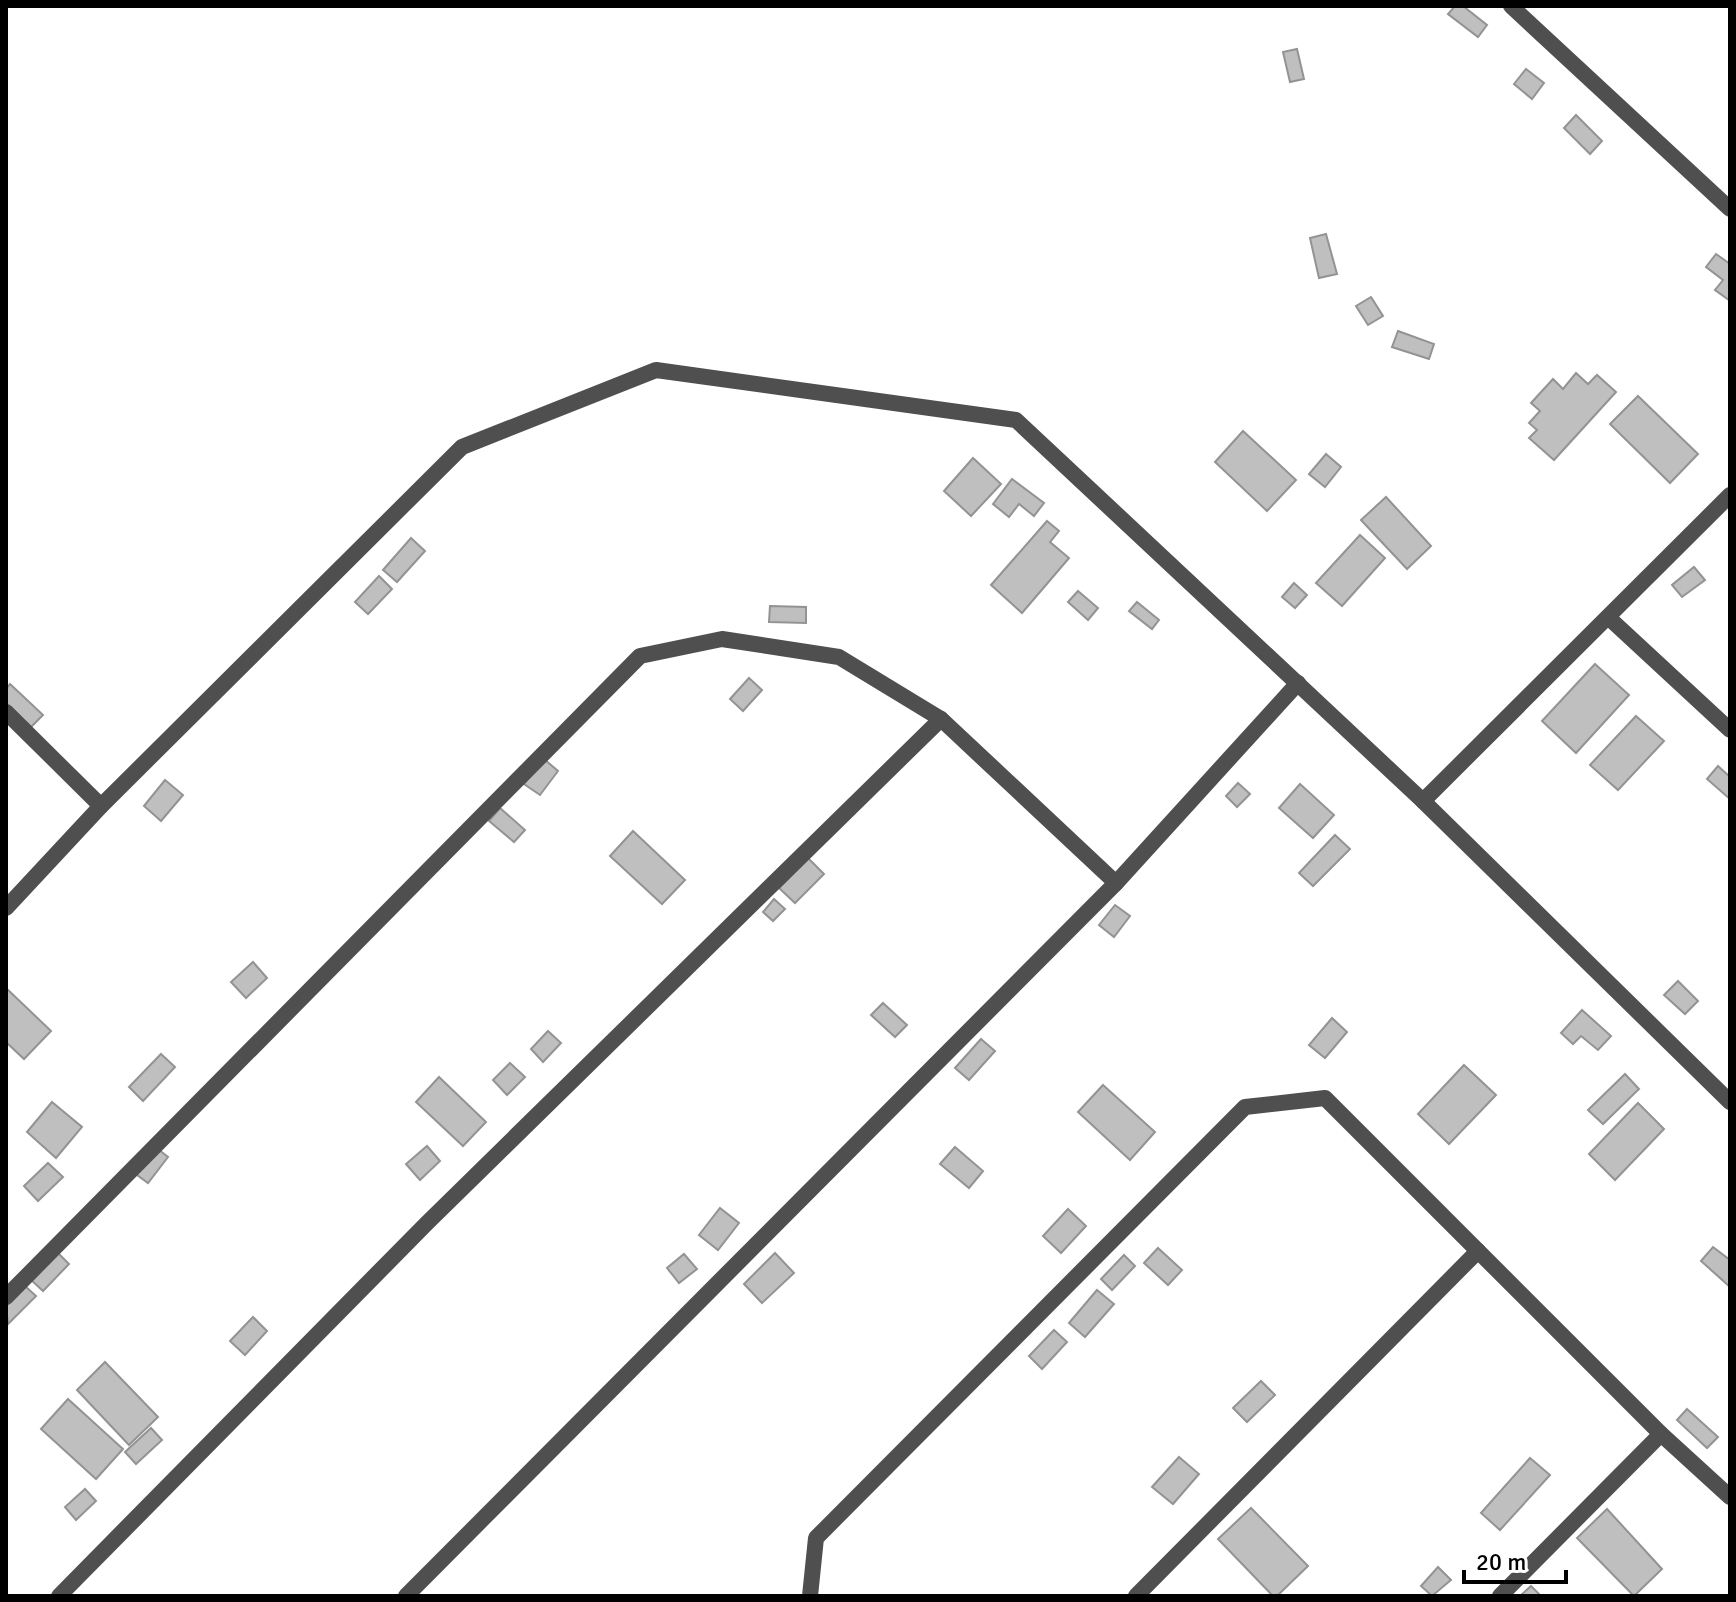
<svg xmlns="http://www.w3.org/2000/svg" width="1736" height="1602" viewBox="0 0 1736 1602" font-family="Signika,sans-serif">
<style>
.building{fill:#bfbfbf;stroke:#939393;stroke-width:2}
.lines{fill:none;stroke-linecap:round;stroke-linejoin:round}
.street{stroke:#4f4f4f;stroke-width:16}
</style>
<rect width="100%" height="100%" fill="#fff"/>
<g class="building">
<path d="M1455 6H1463L1487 25 1478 37 1448 14Z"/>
<path d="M1297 49 1304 79 1290 82 1283 52Z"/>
<path d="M1526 69 1544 83 1532 99 1514 84Z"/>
<path d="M1576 115 1602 141 1590 154 1564 128Z"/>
<path d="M1326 234 1337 274 1319 278 1310 238Z"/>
<path d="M1716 254 1730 264 1729 300 1715 290 1723 280 1706 267Z"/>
<path d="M1371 297 1383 316 1368 325 1356 306Z"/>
<path d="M1398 331 1434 344 1429 359 1392 347Z"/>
<path d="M1576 373 1588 384 1597 375 1616 392 1554 460 1529 438 1537 430 1529 423 1540 411 1531 403 1553 379 1563 389Z"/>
<path d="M1638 396 1698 454 1670 483 1610 424Z"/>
<path d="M1243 431 1296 480 1267 511 1215 462Z"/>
<path d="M1326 454 1341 467 1325 487 1309 474Z"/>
<path d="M973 458 1001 484 971 516 944 491Z"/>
<path d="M1012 479 1044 503 1034 516 1019 504 1009 517 993 504Z"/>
<path d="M1386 497 1431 546 1407 569 1361 520Z"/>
<path d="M1047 521 1059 531 1050 542 1069 558 1022 613 991 585Z"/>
<path d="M1360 535 1385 558 1342 606 1316 583Z"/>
<path d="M411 538 425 551 397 582 383 570Z"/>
<path d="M1694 567 1705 580 1682 597 1672 585Z"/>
<path d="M379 576 392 589 368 614 355 602Z"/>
<path d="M1294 583 1307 595 1295 608 1282 597Z"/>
<path d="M1078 591 1098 608 1088 620 1068 602Z"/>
<path d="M1137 602 1159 620 1152 629 1129 611Z"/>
<path d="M770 606 806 607V623L769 622Z"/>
<path d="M1595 664 1629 695 1576 753 1542 721Z"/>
<path d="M749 678 762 690 743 711 730 699Z"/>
<path d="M10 684 43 715 31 727 6 704V689Z"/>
<path d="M1636 716 1664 741 1618 790 1590 765Z"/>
<path d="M544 759 558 771 540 795 524 784Z"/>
<path d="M1718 766 1730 777V799L1707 779Z"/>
<path d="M165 780 183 795 161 821 144 806Z"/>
<path d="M1238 783 1250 794 1237 807 1226 796Z"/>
<path d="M1300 784 1334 815 1313 838 1279 808Z"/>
<path d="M500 808 525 830 514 842 489 821Z"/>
<path d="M633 831 685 880 662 904 610 856Z"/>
<path d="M1335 835 1350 849 1313 886 1299 873Z"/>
<path d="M808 858 824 874 795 903 779 888Z"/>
<path d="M774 899 785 909 773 921 763 912Z"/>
<path d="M1115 905 1130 916 1114 937 1099 925Z"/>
<path d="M253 962 267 978 246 998 231 982Z"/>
<path d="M1678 981 1698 1001 1685 1014 1664 995Z"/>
<path d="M6 988 51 1031 24 1059 6 1042Z"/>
<path d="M883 1003 907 1025 895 1037 871 1015Z"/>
<path d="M1582 1010 1611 1036 1598 1050 1581 1036 1573 1044 1561 1033Z"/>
<path d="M1332 1018 1347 1032 1325 1058 1309 1045Z"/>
<path d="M548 1031 561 1043 543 1062 531 1049Z"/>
<path d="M981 1039 995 1051 969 1080 955 1068Z"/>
<path d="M161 1054 175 1067 143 1101 129 1087Z"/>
<path d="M510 1063 525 1077 507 1095 493 1080Z"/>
<path d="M1464 1065 1496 1095 1449 1144 1418 1114Z"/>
<path d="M1625 1074 1639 1089 1603 1124 1588 1110Z"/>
<path d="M439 1077 486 1122 463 1146 416 1102Z"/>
<path d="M1103 1085 1155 1132 1130 1160 1078 1112Z"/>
<path d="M52 1102 82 1127 56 1158 27 1132Z"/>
<path d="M1638 1103 1664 1129 1615 1180 1589 1154Z"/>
<path d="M154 1146 168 1157 148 1183 133 1172Z"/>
<path d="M427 1146 440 1161 420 1180 406 1164Z"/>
<path d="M955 1147 983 1171 969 1188 940 1164Z"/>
<path d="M48 1163 63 1177 38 1201 24 1186Z"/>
<path d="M720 1208 739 1223 718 1250 699 1235Z"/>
<path d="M1068 1209 1086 1226 1061 1253 1043 1236Z"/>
<path d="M1713 1247 1730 1260 1729 1286 1701 1261Z"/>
<path d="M1158 1248 1182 1270 1168 1285 1144 1263Z"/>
<path d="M55 1250 69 1264 43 1291 29 1278Z"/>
<path d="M775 1253 794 1273 762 1303 744 1284Z"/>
<path d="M684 1254 697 1269 679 1283 667 1268Z"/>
<path d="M1124 1255 1135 1266 1112 1290 1101 1279Z"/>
<path d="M25 1286 36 1296 8 1324 6 1306Z"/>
<path d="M1097 1290 1114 1304 1085 1337 1069 1323Z"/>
<path d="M253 1317 267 1331 245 1355 230 1341Z"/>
<path d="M1054 1330 1067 1342 1042 1369 1029 1356Z"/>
<path d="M105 1362 158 1417 129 1445 77 1390Z"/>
<path d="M1261 1381 1275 1395 1247 1422 1233 1408Z"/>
<path d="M68 1399 123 1449 96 1479 41 1429Z"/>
<path d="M1687 1409 1718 1437 1707 1448 1677 1420Z"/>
<path d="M151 1428 162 1440 136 1464 125 1452Z"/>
<path d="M1179 1457 1199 1474 1173 1504 1152 1487Z"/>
<path d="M1530 1458 1550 1475 1500 1530 1481 1513Z"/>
<path d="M85 1489 96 1501 76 1520 65 1507Z"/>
<path d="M1251 1508 1308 1566 1277 1596H1273L1218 1539Z"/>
<path d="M1607 1509 1662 1569 1634 1596 1577 1538Z"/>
<path d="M1438 1567 1451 1580 1432 1596 1421 1586Z"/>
<path d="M1531 1586 1541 1596H1520Z"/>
</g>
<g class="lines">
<g class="street">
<path d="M1511 6 1730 209"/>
<path d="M1609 618 1730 730"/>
<path d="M6 712 101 806"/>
<path d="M1423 801 1730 495"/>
<path d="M1116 883 1298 683"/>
<path d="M6 908 101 806 462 447 656 370 1016 420 1423 801 1730 1102"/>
<path d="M6 1297 640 656 722 639 839 657 941 719 1116 883 406 1596"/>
<path d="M59 1596 427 1223 941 719"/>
<path d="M810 1596 816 1538 1245 1107 1325 1098 1661 1434 1730 1497"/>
<path d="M1136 1596 1478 1251"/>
<path d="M1500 1596 1661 1434"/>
</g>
</g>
<rect width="1736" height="1602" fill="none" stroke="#000000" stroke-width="16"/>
<path d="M1464 1570v12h102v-12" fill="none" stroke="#000000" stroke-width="4"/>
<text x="1476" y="1570" font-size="24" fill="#000000" stroke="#ffffff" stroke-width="6" paint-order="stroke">20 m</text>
</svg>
